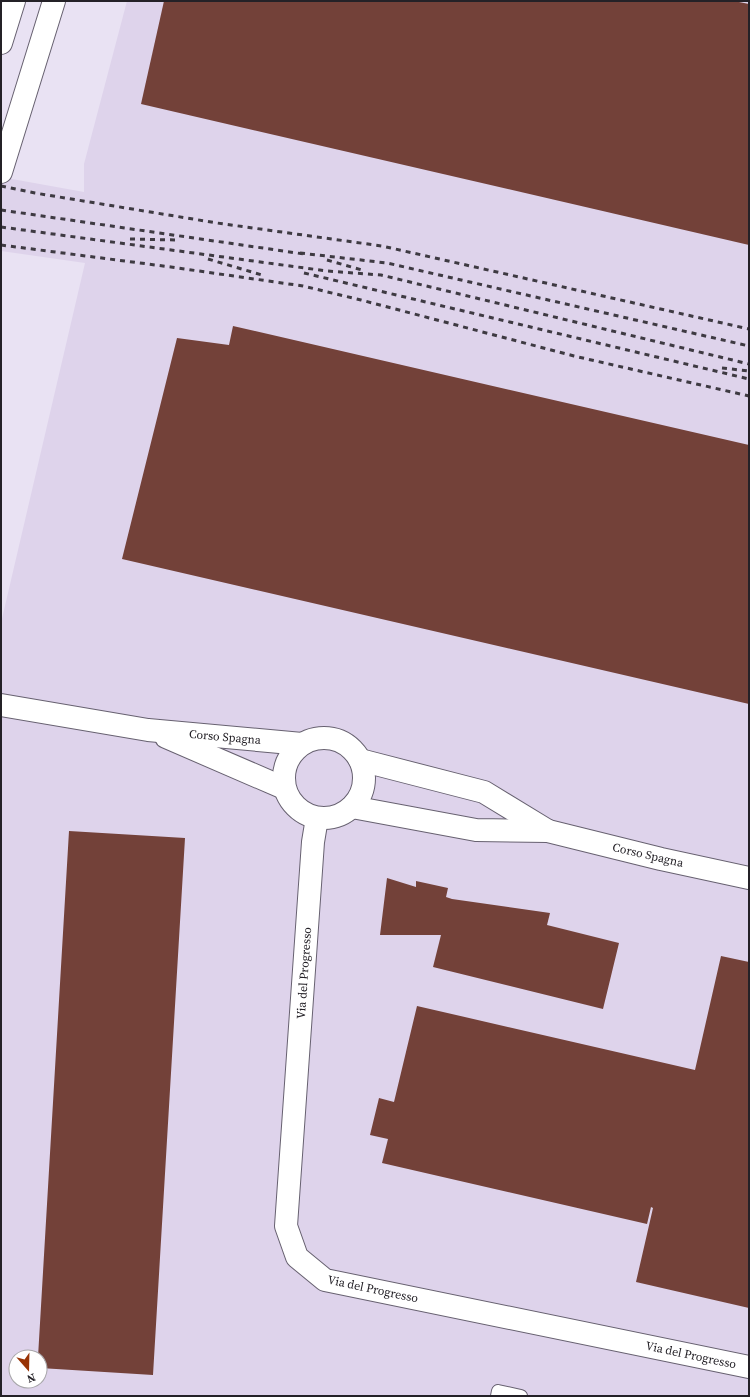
<svg xmlns="http://www.w3.org/2000/svg" width="750" height="1397" viewBox="0 0 750 1397" font-family="'Source Serif 4',serif">
<style>
.built{fill:#ded3eb;fill-rule:evenodd}
.building{fill:#734139}
.lines{fill:none;stroke-linecap:round;stroke-linejoin:round}
.service-casing{stroke:#676170;stroke-width:14}
.minor-casing{stroke:#676170;stroke-width:24}
.trunk-casing{stroke:#676170;stroke-width:24}
.service{stroke:#fff;stroke-width:12}
.minor{stroke:#fff;stroke-width:22}
.trunk{stroke:#fff;stroke-width:22}
.rail{stroke:#3e3a42;stroke-width:3;stroke-dasharray:5 5;stroke-linecap:butt}
.labels{text-anchor:middle;dominant-baseline:central;stroke-width:4;stroke-linejoin:round;paint-order:stroke}
.street-label{font-size:12px;fill:#242127;stroke:#fff}
</style>
<rect width="100%" height="100%" fill="#e9e2f3"/>
<path class="built" d="M127 1H749V1396H1V623L85 263 1 251V177L84 192V164ZM16 1357H40V1381H16Z"/>
<g class="building">
<path d="M164 1H734L749 4V245L141 104Z"/>
<path d="M233 326 749 445V704L122 559 177 338 229 345Z"/>
<path d="M69 831 185 838 153 1375 40 1368V1357H38Z"/>
<path d="M387 878 416 887V881L448 888 446 897 452 899 550 913 547 925 619 943 603 1009 433 967 441 935H380Z"/>
<path d="M721 956 749 962V1308L636 1282 653 1208 651 1207 647 1224 382 1163 388 1139 370 1135 379 1098 394 1102 417 1006 695 1070Z"/>
</g>
<g class="lines">
<g class="service-casing">
<path id="service" d="M497 1396 498 1391 521 1396"/>
</g>
<g class="minor-casing">
<g id="minor">
<path d="M1 705 148 730 302 744"/>
<path d="M166 737 284 788"/>
<circle cx="324" cy="778" r="40"/>
<path d="M360 760 484 792 548 831"/>
<path d="M352 807 476 830 548 831 661 859 749 878"/>
<path d="M317 818 313 842 286 1226 297 1257 325 1280 749 1367"/>
</g>
</g>
<g class="trunk-casing">
<g id="trunk">
<path d="M1 43 14 1"/>
<path d="M1 172 54 1"/>
</g>
</g>
<use href="#service" class="service"/>
<use href="#minor" class="minor"/>
<use href="#trunk" class="trunk"/>
<g class="rail">
<path d="M1 186 35 193 217 223 382 246 749 329"/>
<path d="M1 210 304 254"/>
<path d="M1 227 327 271 381 275 749 364"/>
<path d="M130 239 176 240"/>
<path d="M1 245 171 267 303 286 361 300 574 356 749 396"/>
<path d="M300 253 387 263 749 346"/>
<path d="M208 259 262 275"/>
<path d="M327 260 362 270"/>
<path d="M304 273 749 379"/>
<path d="M722 368 749 371"/>
</g>
</g>
<g class="labels">
<g class="street-label">
<text transform="translate(225 737) rotate(5)">Corso Spagna</text>
<text transform="translate(648 855) rotate(13)">Corso Spagna</text>
<text transform="translate(304 973) rotate(-86)">Via del Progresso</text>
<text transform="translate(373 1289) rotate(12)">Via del Progresso</text>
<text transform="translate(691 1355) rotate(12)">Via del Progresso</text>
</g>
</g>
<rect width="750" height="1397" fill="none" stroke="#242127" stroke-width="4"/>
<g transform="translate(28 1369) rotate(160)"><circle r="19" fill="#ffffff" stroke="#a7a6a9"/>
<path d="M0-3L7 15L0 10L-7 15Z" fill="#983305"/>
<text y="-6" font-size="11" font-weight="bold" text-anchor="middle" fill="#242127">N</text>
</g>
</svg>
